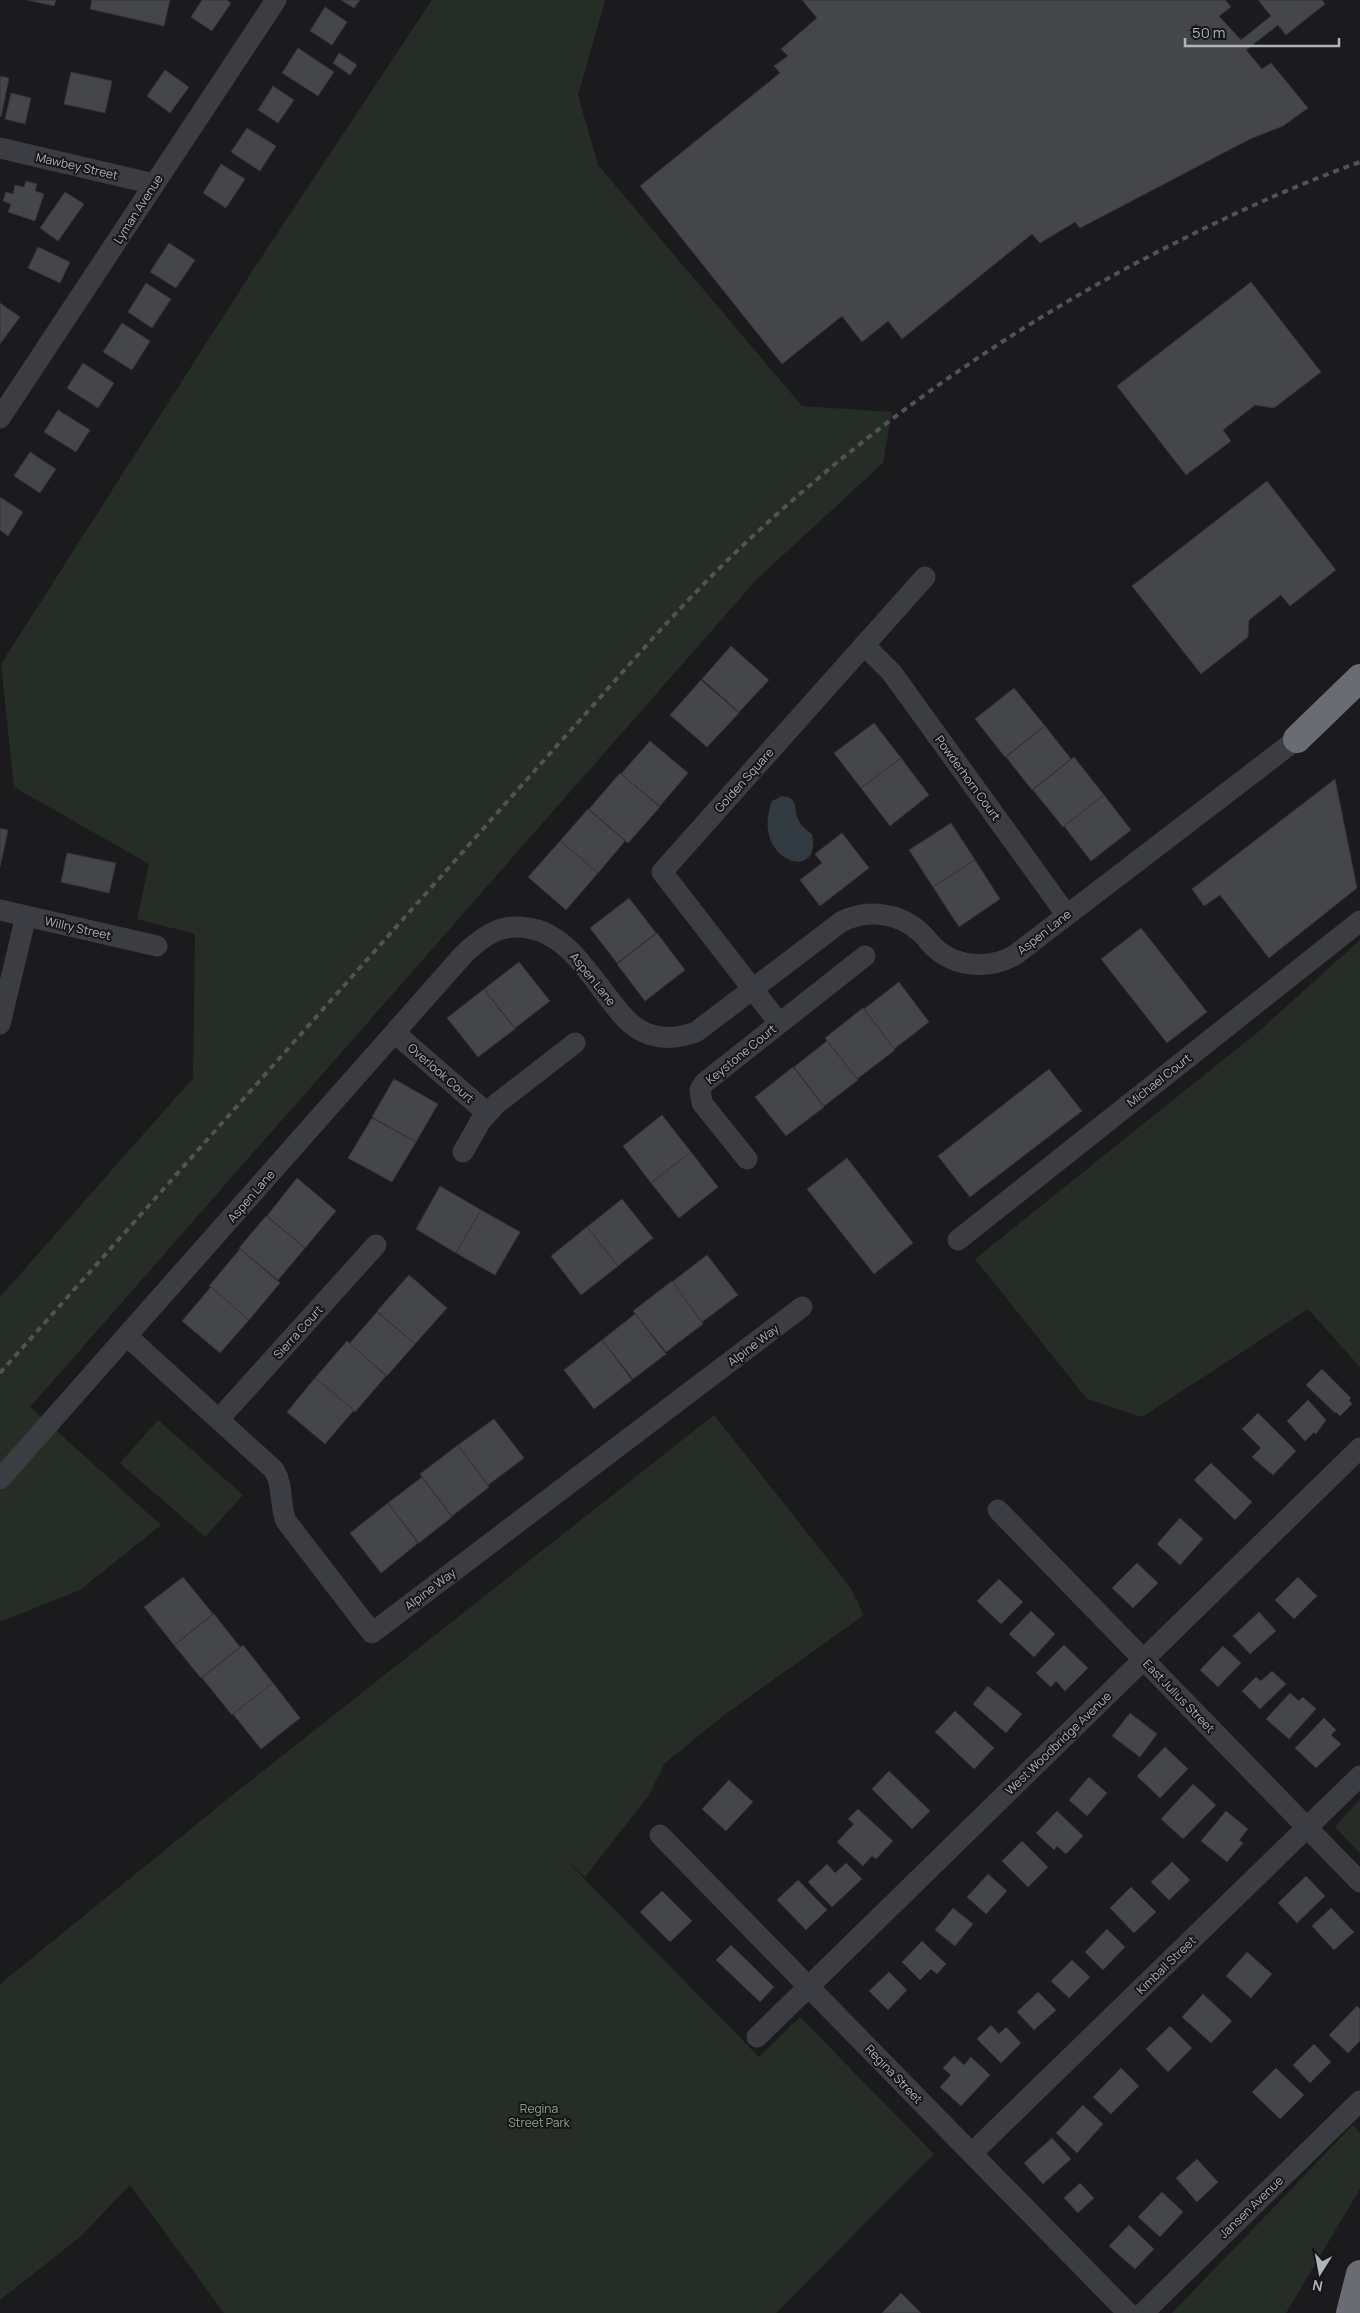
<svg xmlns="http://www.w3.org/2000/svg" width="1360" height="2313" viewBox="0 0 1360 2313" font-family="Manrope,sans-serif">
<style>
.green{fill:#252d26}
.water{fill:#313a41}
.building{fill:#45464a;stroke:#353539}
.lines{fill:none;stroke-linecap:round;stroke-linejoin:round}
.minor{stroke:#3c3d42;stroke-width:21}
.highway{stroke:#696c73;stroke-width:28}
.rail{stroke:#515359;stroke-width:4;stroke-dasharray:6 5;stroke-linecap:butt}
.labels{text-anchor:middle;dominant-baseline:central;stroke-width:4;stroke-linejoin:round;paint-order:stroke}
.street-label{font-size:12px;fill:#afb3bb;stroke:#161618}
.park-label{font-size:12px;fill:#87a588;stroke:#161618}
</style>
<rect width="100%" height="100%" fill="#1b1b1d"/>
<g class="green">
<path d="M432 0H605L578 95 598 165 802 406 892 412 883 463 757 579 30 1407 161 1525 80 1590 0 1622V1297L193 1078 195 934 137 919 149 864 14 787 1 664 253 270Z"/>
<path d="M1360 940V1367L1308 1309 1142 1417 1087 1399 975 1259 1258 1032Z"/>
<path d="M714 1415 850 1587 864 1615 723 1716 665 1763 649 1795 585 1877 566 1860 759 2057 800 2017 934 2154 776 2313H224L130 2185 80 2237 0 2300V1984L240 1789Z"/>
<path d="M158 1420 243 1495 205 1537 120 1463Z"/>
<path d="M1360 1799V1853L1335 1827Z"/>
<path d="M1353 2125 1360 2133V2189L1286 2313H1172Z"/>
</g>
<path class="water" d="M782 796C799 798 793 807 798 819 801 826 806 830 812 834 823 885 749 861 772 801Z"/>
<g class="building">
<path d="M27 0H56L54 6Z"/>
<path d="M92 0H170L164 26 90 9Z"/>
<path d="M202 0H227L231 3 212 31 191 17Z"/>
<path d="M341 0H360L354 8Z"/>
<path d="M802 0H1225L1231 7 1219 16 1241 40 1271 16 1258 0H1322L1325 4 1286 35 1278 25 1246 50 1262 69 1271 63 1308 108 1283 126 1250 139 1080 228 1075 222 1040 243 1032 234 902 339 888 321 862 342 842 316 782 364 640 186 780 73 774 66 788 56 781 49 817 18Z"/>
<path d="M325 7 347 22 332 45 310 31Z"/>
<path d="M298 48 334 72 318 96 282 73Z"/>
<path d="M339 53 357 65 350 75 333 63Z"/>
<path d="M165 70 189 87 170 113 147 96Z"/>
<path d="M71 72 112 81 105 113 64 104Z"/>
<path d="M0 76 9 78 1 117 0 116Z"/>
<path d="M273 86 294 100 278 123 258 110Z"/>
<path d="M11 93 31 98 25 124 5 119Z"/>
<path d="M247 128 276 146 260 171 231 152Z"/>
<path d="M221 164 245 179 226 208 203 193Z"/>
<path d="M26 181 37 184 35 191 44 194 35 221 8 212 11 204 3 201 6 192 13 194 15 185 24 187Z"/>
<path d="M65 192 84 204 58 241 40 228Z"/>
<path d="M169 243 195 260 176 288 150 272Z"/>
<path d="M38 247 70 262 60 283 28 268Z"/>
<path d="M1251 282 1321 372 1274 408 1255 405 1223 430 1231 441 1186 475 1117 386Z"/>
<path d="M146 283 171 299 152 328 128 312Z"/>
<path d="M0 303 20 317 0 344Z"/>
<path d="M122 323 150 341 132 370 103 352Z"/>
<path d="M83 363 114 383 98 408 67 388Z"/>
<path d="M58 410 90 430 76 452 44 432Z"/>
<path d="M30 452 56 469 40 493 14 476Z"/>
<path d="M1267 481 1336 570 1290 606 1281 595 1249 620 1248 637 1201 674 1132 586Z"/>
<path d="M0 497 23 512 8 536 0 530Z"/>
<path d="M731 646 769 680 739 712 702 679Z"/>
<path d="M701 680 739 713 707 747 670 715Z"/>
<path d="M1014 688 1045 726 1005 757 975 719Z"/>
<path d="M874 723 901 758 861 788 834 753Z"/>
<path d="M1045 726 1071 759 1032 790 1006 757Z"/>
<path d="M650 741 688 773 660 806 621 774Z"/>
<path d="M1074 757 1104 795 1063 827 1033 790Z"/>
<path d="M901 758 929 795 890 826 861 788Z"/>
<path d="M620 773 660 807 628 843 589 809Z"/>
<path d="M1335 779 1357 888 1269 958 1220 895 1204 906 1192 889Z"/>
<path d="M1104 795 1131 830 1091 861 1064 826Z"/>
<path d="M588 809 625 841 598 873 560 841Z"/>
<path d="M951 823 975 860 933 887 909 850Z"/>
<path d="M0 828 8 830 0 867Z"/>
<path d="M842 833 869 868 820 906 800 880 822 863 815 854Z"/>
<path d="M560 841 598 873 566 910 528 877Z"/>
<path d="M67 853 116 863 109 893 61 882Z"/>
<path d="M975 860 1000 899 959 927 933 887Z"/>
<path d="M629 898 656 933 617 963 590 928Z"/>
<path d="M1141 928 1207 1012 1167 1043 1101 959Z"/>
<path d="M657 933 685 970 645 1001 617 964Z"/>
<path d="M519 962 550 1001 515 1028 484 989Z"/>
<path d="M899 982 929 1022 894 1049 864 1009Z"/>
<path d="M484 989 515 1029 478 1057 447 1018Z"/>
<path d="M863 1008 895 1050 857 1079 825 1038Z"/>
<path d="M827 1041 858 1080 824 1106 794 1067Z"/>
<path d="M793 1067 824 1107 786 1136 755 1097Z"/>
<path d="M1049 1069 1082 1111 970 1197 938 1156Z"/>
<path d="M394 1079 438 1104 416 1142 372 1117Z"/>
<path d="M662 1115 691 1152 651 1183 623 1146Z"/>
<path d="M372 1118 416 1142 392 1182 348 1158Z"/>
<path d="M691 1152 718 1187 679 1218 651 1183Z"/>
<path d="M847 1158 913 1243 874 1274 807 1189Z"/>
<path d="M297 1178 336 1211 305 1248 267 1216Z"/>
<path d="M440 1186 481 1210 456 1253 416 1229Z"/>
<path d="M622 1199 653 1238 618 1266 587 1227Z"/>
<path d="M481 1210 520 1232 495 1275 456 1253Z"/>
<path d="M266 1216 305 1248 278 1280 239 1248Z"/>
<path d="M587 1227 618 1266 581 1295 551 1256Z"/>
<path d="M240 1249 280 1283 249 1320 209 1286Z"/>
<path d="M707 1255 738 1295 702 1322 672 1282Z"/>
<path d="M409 1275 447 1308 415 1344 377 1311Z"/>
<path d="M672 1281 703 1324 666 1352 633 1311Z"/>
<path d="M211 1287 249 1320 220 1353 182 1321Z"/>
<path d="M377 1312 415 1344 387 1376 349 1344Z"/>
<path d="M635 1314 666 1354 633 1379 602 1340Z"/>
<path d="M602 1340 632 1380 594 1409 564 1370Z"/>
<path d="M347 1341 386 1376 355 1412 315 1378Z"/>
<path d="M1322 1369 1351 1398 1349 1400 1352 1404 1340 1416 1336 1412 1335 1413 1306 1385Z"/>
<path d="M315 1378 354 1410 325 1444 287 1412Z"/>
<path d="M1308 1400 1326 1420 1316 1434 1314 1432 1305 1441 1287 1421Z"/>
<path d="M1258 1413 1296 1451 1273 1475 1252 1457 1261 1448 1242 1429Z"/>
<path d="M494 1419 524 1458 488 1485 458 1445Z"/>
<path d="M458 1445 489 1487 452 1516 420 1474Z"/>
<path d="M1211 1463 1252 1502 1235 1520 1194 1480Z"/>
<path d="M422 1477 452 1517 419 1543 388 1503Z"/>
<path d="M388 1503 418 1543 381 1573 350 1533Z"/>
<path d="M1180 1518 1203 1539 1180 1565 1157 1544Z"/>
<path d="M1137 1563 1158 1583 1133 1608 1112 1588Z"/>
<path d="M183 1577 213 1614 174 1645 144 1607Z"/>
<path d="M1298 1577 1317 1596 1294 1619 1275 1600Z"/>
<path d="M999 1579 1023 1602 1001 1624 977 1601Z"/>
<path d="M1031 1611 1055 1634 1034 1657 1009 1634Z"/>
<path d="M1259 1612 1276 1631 1250 1654 1233 1636Z"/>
<path d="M214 1614 240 1647 201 1678 174 1645Z"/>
<path d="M243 1645 273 1683 232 1715 202 1678Z"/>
<path d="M1064 1645 1088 1668 1065 1691 1056 1681 1051 1687 1036 1673Z"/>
<path d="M1223 1646 1241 1663 1218 1687 1200 1670Z"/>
<path d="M1272 1671 1286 1684 1260 1709 1242 1691 1256 1677 1261 1681Z"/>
<path d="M273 1683 300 1718 261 1749 233 1714Z"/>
<path d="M988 1686 1022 1714 1006 1733 973 1704Z"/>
<path d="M1290 1693 1299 1701 1303 1697 1316 1709 1289 1739 1266 1719Z"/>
<path d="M955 1711 994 1748 974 1769 935 1732Z"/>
<path d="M1130 1713 1157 1734 1140 1757 1112 1736Z"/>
<path d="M1324 1718 1336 1730 1331 1735 1341 1744 1316 1768 1295 1748Z"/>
<path d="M1165 1747 1188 1769 1160 1798 1137 1776Z"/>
<path d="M889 1771 930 1811 912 1829 872 1789Z"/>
<path d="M1089 1777 1107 1793 1087 1816 1069 1800Z"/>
<path d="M729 1780 753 1802 726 1831 702 1809Z"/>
<path d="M1193 1784 1216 1805 1183 1839 1161 1819Z"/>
<path d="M858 1809 893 1841 876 1859 872 1856 863 1866 837 1842 854 1824 848 1819Z"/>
<path d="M1057 1811 1083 1836 1066 1854 1057 1846 1054 1850 1036 1833Z"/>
<path d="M1226 1811 1248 1829 1239 1840 1243 1843 1227 1862 1201 1841Z"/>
<path d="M1022 1841 1048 1867 1028 1887 1002 1861Z"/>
<path d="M1172 1862 1190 1880 1169 1900 1151 1882Z"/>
<path d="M846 1863 862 1879 832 1907 808 1882 827 1864 835 1873Z"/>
<path d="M988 1874 1007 1891 986 1914 967 1897Z"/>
<path d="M1306 1876 1325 1896 1297 1923 1278 1903Z"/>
<path d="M798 1880 827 1910 806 1930 777 1900Z"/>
<path d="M1131 1887 1156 1912 1134 1933 1110 1908Z"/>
<path d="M662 1891 692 1921 670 1942 640 1912Z"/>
<path d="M953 1908 973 1924 955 1946 935 1930Z"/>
<path d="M1331 1908 1354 1932 1334 1950 1312 1926Z"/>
<path d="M1107 1929 1125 1947 1103 1970 1085 1952Z"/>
<path d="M922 1941 946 1964 937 1974 931 1969 920 1980 902 1962Z"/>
<path d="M731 1945 774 1987 760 2002 716 1960Z"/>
<path d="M1247 1952 1272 1974 1251 1998 1226 1976Z"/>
<path d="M1072 1960 1090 1977 1069 1998 1051 1981Z"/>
<path d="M889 1972 907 1990 888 2010 869 1991Z"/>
<path d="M1038 1992 1056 2010 1034 2030 1017 2012Z"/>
<path d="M1203 1994 1232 2021 1211 2043 1182 2017Z"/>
<path d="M1357 2006 1360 2009V2041L1348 2053 1329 2035Z"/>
<path d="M991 2025 999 2034 1006 2027 1021 2043 1001 2063 977 2039Z"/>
<path d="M1170 2026 1192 2048 1168 2072 1146 2049Z"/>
<path d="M1314 2044 1331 2062 1310 2083 1293 2065Z"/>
<path d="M954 2056 964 2065 971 2057 990 2075 961 2106 940 2087 951 2075 943 2068Z"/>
<path d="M1121 2068 1139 2086 1111 2114 1093 2097Z"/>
<path d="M1276 2068 1304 2095 1280 2119 1252 2092Z"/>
<path d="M1083 2105 1103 2124 1077 2153 1056 2133Z"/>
<path d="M1052 2138 1071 2159 1043 2184 1024 2163Z"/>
<path d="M1197 2159 1218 2182 1197 2202 1176 2178Z"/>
<path d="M1080 2183 1094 2198 1078 2213 1064 2198Z"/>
<path d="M1162 2192 1183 2212 1160 2237 1138 2217Z"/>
<path d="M1129 2225 1154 2249 1135 2269 1109 2246Z"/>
<path d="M901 2293 921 2313H882Z"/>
</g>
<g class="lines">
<g class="minor">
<path d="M0 148 154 184"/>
<path d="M0 418 276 0"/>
<path d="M864 645 892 673 1066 914"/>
<path d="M0 910 157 946"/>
<path d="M779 1023 662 872 925 577"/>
<path d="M0 1024 26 916"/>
<path d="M395 1033 487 1113"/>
<path d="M463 1152 480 1122 495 1105 575 1043"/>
<path d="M747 1159 702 1103 700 1090 704 1083 865 956"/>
<path d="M958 1240 1360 921"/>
<path d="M127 1336 274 1470C284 1486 279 1504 286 1521L372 1633 802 1307"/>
<path d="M219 1419 376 1245"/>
<path d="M0 1479 464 954C483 936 501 923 528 928 568 934 590 976 614 1005 621 1014 628 1023 638 1029 656 1040 677 1039 696 1032L841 922C867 909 898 912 920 932 926 937 930 944 936 949 958 968 991 969 1015 955L1297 739"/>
<path d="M998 1510 1360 1882"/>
<path d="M660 1835 1128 2313"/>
<path d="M757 2037 1360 1448"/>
<path d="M972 2153 1360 1776"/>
<path d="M1143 2313 1360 2101"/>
</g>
<g class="highway">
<path d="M1297 739 1360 678"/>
<path d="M1350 2313 1360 2274"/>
</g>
<path class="rail" d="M0 1373C146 1209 291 1045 437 881 490 821 543 761 597 701 642 650 687 599 736 552 866 428 1012 325 1173 244 1234 213 1296 185 1360 162"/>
</g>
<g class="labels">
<g class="street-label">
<text transform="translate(77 166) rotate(13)">Mawbey Street</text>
<text transform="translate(138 209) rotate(-57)">Lyman Avenue</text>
<text transform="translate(968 778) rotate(54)">Powderhorn Court</text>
<text transform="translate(744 780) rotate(-48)">Golden Square</text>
<text transform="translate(78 928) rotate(13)">Willry Street</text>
<text transform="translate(1044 932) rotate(-38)">Aspen Lane</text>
<text transform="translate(593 979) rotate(51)">Aspen Lane</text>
<text transform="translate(741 1054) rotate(-39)">Keystone Court</text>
<text transform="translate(441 1073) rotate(41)">Overlook Court</text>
<text transform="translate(1159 1080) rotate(-38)">Michael Court</text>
<text transform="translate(251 1196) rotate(-49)">Aspen Lane</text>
<text transform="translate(298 1332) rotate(-48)">Sierra Court</text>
<text transform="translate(753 1345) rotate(-37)">Alpine Way</text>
<text transform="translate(430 1589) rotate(-37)">Alpine Way</text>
<text transform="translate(1179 1696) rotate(46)">East Julius Street</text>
<text transform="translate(1058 1743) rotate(-44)">West Woodbridge Avenue</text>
<text transform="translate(1166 1965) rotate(-44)">Kimball Street</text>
<text transform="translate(894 2074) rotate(46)">Regina Street</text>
<text transform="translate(1251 2207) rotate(-44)">Jansen Avenue</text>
</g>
<g class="park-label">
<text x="539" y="2108">Regina<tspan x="539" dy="14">Street Park</tspan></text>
</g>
</g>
<g transform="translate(1320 2273) rotate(191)" stroke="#161618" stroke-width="4" paint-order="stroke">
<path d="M0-4L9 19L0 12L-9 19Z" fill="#afb3bb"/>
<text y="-8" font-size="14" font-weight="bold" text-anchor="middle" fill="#afb3bb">N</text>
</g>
<path d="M1185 38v8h154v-8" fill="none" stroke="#afb3bb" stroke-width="2.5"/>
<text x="1192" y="38" font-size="15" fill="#afb3bb" stroke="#161618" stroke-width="4" paint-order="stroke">50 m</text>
</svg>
